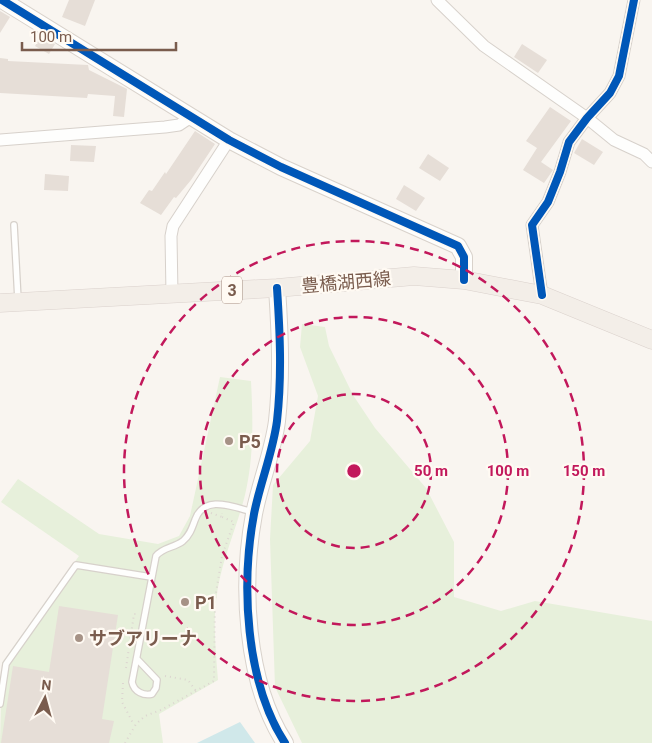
<svg xmlns="http://www.w3.org/2000/svg" width="652" height="743" viewBox="0 0 652 743" font-family="Roboto,'Noto Sans JP',sans-serif">
<style>
.green{fill:#e7f0db}
.water{fill:#d0e8ea}
.building{fill:#e6ded7}
.lines{fill:none;stroke-linecap:round;stroke-linejoin:round}
.lane-casing{stroke:#d7d1cb;stroke-width:8}
.street-casing{stroke:#d7d1cb;stroke-width:13}
.secondary-casing{stroke:#d9d2cb;stroke-width:18}
.primary-casing{stroke:#dad1cc;stroke-width:19}
.path{stroke:#dcd5d0;stroke-width:2;stroke-dasharray:1 4;stroke-linecap:butt}
.lane{stroke:#fefefd;stroke-width:5.5}
.street{stroke:#fefefd;stroke-width:11}
.secondary{stroke:#fefefd;stroke-width:16}
.primary{stroke:#f3eee8;stroke-width:18}
.cycleway-casing{stroke:#fffaf3;stroke-width:11}
.cycleway{stroke:#0057b8;stroke-width:8}
.ring{fill:none;stroke:#c2185b;stroke-width:2.5;stroke-dasharray:9 6}
.poi-dot{fill:#a69286;stroke:#fffaf3;stroke-width:2}
.labels{text-anchor:middle;dominant-baseline:central;stroke-width:4.5;stroke-linejoin:round;paint-order:stroke}
.shield{fill:#fffaf3;stroke:#a28b7f;stroke-width:1}
.shield-label{font-size:16px;font-weight:bold;fill:#7a5c4d}
.street-label{font-size:18px;fill:#7a5c4d;stroke:#fffaf3}
.poi-label{font-size:18px;font-weight:bold;fill:#7a5c4d;stroke:#fffaf3;text-anchor:start}
.centre{fill:#c2185b;stroke:#fffaf3;stroke-width:2.5}
.ring-label{font-size:15px;text-anchor:middle;font-weight:bold;fill:#c2185b;stroke:#fffaf3;stroke-width:4.5;stroke-linejoin:round;paint-order:stroke}
</style>
<rect width="100%" height="100%" fill="#f9f5f0"/>
<g class="green">
<path d="M302 324 325 327 329 346 353 395 375 428 426 488 454 542V597L501 611 535 601 652 621V743H302L275 687 270 539 273 485 310 441 318 396 300 347Z"/>
<path d="M220 377 251 381C253 419 254 457 245 495 236 531 220 563 216 601 213 627 216 654 218 680L159 714 163 743H0L2 663 79 556 1 502 18 479 99 534 158 544 179 536 190 516Z"/>
</g>
<path class="water" d="M240 722 255 743H197Z"/>
<g class="building">
<path d="M69 0H95L85 26 62 17Z"/>
<path d="M0 11 10 17 0 33Z"/>
<path d="M41 36 55 44 49 54 35 46Z"/>
<path d="M522 44 547 60 538 73 514 57Z"/>
<path d="M0 58 8 59V61L88 65 89 70 127 89 124 117 113 116 115 96 88 94 87 98 0 93Z"/>
<path d="M550 107 571 121 541 162 553 170 544 183 523 170 537 148 526 141Z"/>
<path d="M195 131 215 144 191 180 176 198 174 197 161 215 140 203 149 190 152 191 165 172 166 174Z"/>
<path d="M582 139 603 152 594 165 574 153Z"/>
<path d="M71 145 96 146 94 162 70 161Z"/>
<path d="M428 154 449 168 440 181 419 168Z"/>
<path d="M45 174 69 176 68 191 44 190Z"/>
<path d="M404 185 425 198 416 211 396 199Z"/>
<path d="M59 606 118 615 102 719 114 721 109 743H1L13 666 49 672Z"/>
</g>
<g class="lines">
<g class="lane-casing">
<g id="lane">
<path d="M14 225 18 300"/>
<path d="M137 659 157 680 156 688 152 694C144 696 134 692 132 682L156 556C163 547 174 548 183 541 190 535 192 528 195 520 204 494 233 507 253 512"/>
<path d="M0 704 6 664 76 565 151 577"/>
</g>
</g>
<g class="street-casing">
<g id="street">
<path d="M437 0 484 46 587 118 614 140 644 154 652 162"/>
<path d="M0 140 165 127 179 125 191 117"/>
<path d="M172 294 171 236 173 226 229 140"/>
<path d="M542 295 532 225 548 202 560 172 569 142 587 118 610 93 619 76 634 0"/>
</g>
</g>
<g class="secondary-casing">
<g id="secondary">
<path d="M2 0 229 140 281 167 458 246 464 257V280"/>
<path d="M277 288C280 333 282 376 277 421 273 452 260 483 254 514 241 584 245 681 285 743"/>
</g>
</g>
<g class="primary-casing">
<path id="primary" d="M0 303 277 288 414 276 464 280 542 295 652 340"/>
</g>
<g class="path">
<path d="M211 513 222 517"/>
<path d="M126 668 134 614H136"/>
<path d="M165 676 188 680 196 691"/>
<path d="M123 683 122 702 134 725"/>
<path d="M125 743 136 724 145 716 161 710 214 681 215 599 222 556 234 522 222 517V513"/>
</g>
<use href="#lane" class="lane"/>
<use href="#street" class="street"/>
<use href="#secondary" class="secondary"/>
<use href="#primary" class="primary"/>
<g class="cycleway-casing">
<g id="cycleway">
<path d="M2 0 229 140 281 167 458 246 464 257V280"/>
<path d="M277 288C280 333 282 376 277 421 273 452 260 483 254 514 241 584 245 681 285 743"/>
<path d="M542 295 532 225 548 202 560 172 569 142 587 118 610 93 619 76 634 0"/>
</g>
</g>
<use href="#cycleway" class="cycleway"/>
</g>
<g class="ring">
<circle cx="354" cy="471" r="77"/>
<circle cx="354" cy="471" r="154"/>
<circle cx="354" cy="471" r="230"/>
</g>
<g class="poi-dot">
<circle cx="229" cy="441" r="5"/>
<circle cx="185" cy="602" r="5"/>
<circle cx="79" cy="638" r="5"/>
</g>
<g class="labels">
<rect class="shield" x="222" y="276.5" width="20" height="27" rx="4"/>
<g class="shield-label">
<text x="232" y="290">3</text>
</g>
<g class="street-label">
<text transform="translate(346 282) rotate(-5)">豊橋湖西線</text>
</g>
<g class="poi-label">
<text x="239" y="441">P5</text>
<text x="195" y="602">P1</text>
<text x="89" y="638">サブアリーナ</text>
</g>
</g>
<circle cx="354" cy="471" r="8" class="centre"/>
<g class="ring-label">
<text x="431" y="476">50 m</text>
<text x="508" y="476">100 m</text>
<text x="584" y="476">150 m</text>
</g>
<g transform="translate(45 698) rotate(6)" stroke="#fffaf3" stroke-width="4" paint-order="stroke">
<path d="M0-4L9 19L0 12L-9 19Z" fill="#7a5c4d"/>
<text y="-8" font-size="14" font-weight="bold" text-anchor="middle" fill="#7a5c4d">N</text>
</g>
<path d="M22 42v8h154v-8" fill="none" stroke="#7a5c4d" stroke-width="2.5"/>
<text x="30" y="42" font-size="15" fill="#7a5c4d" stroke="#fffaf3" stroke-width="4" paint-order="stroke">100 m</text>
</svg>
